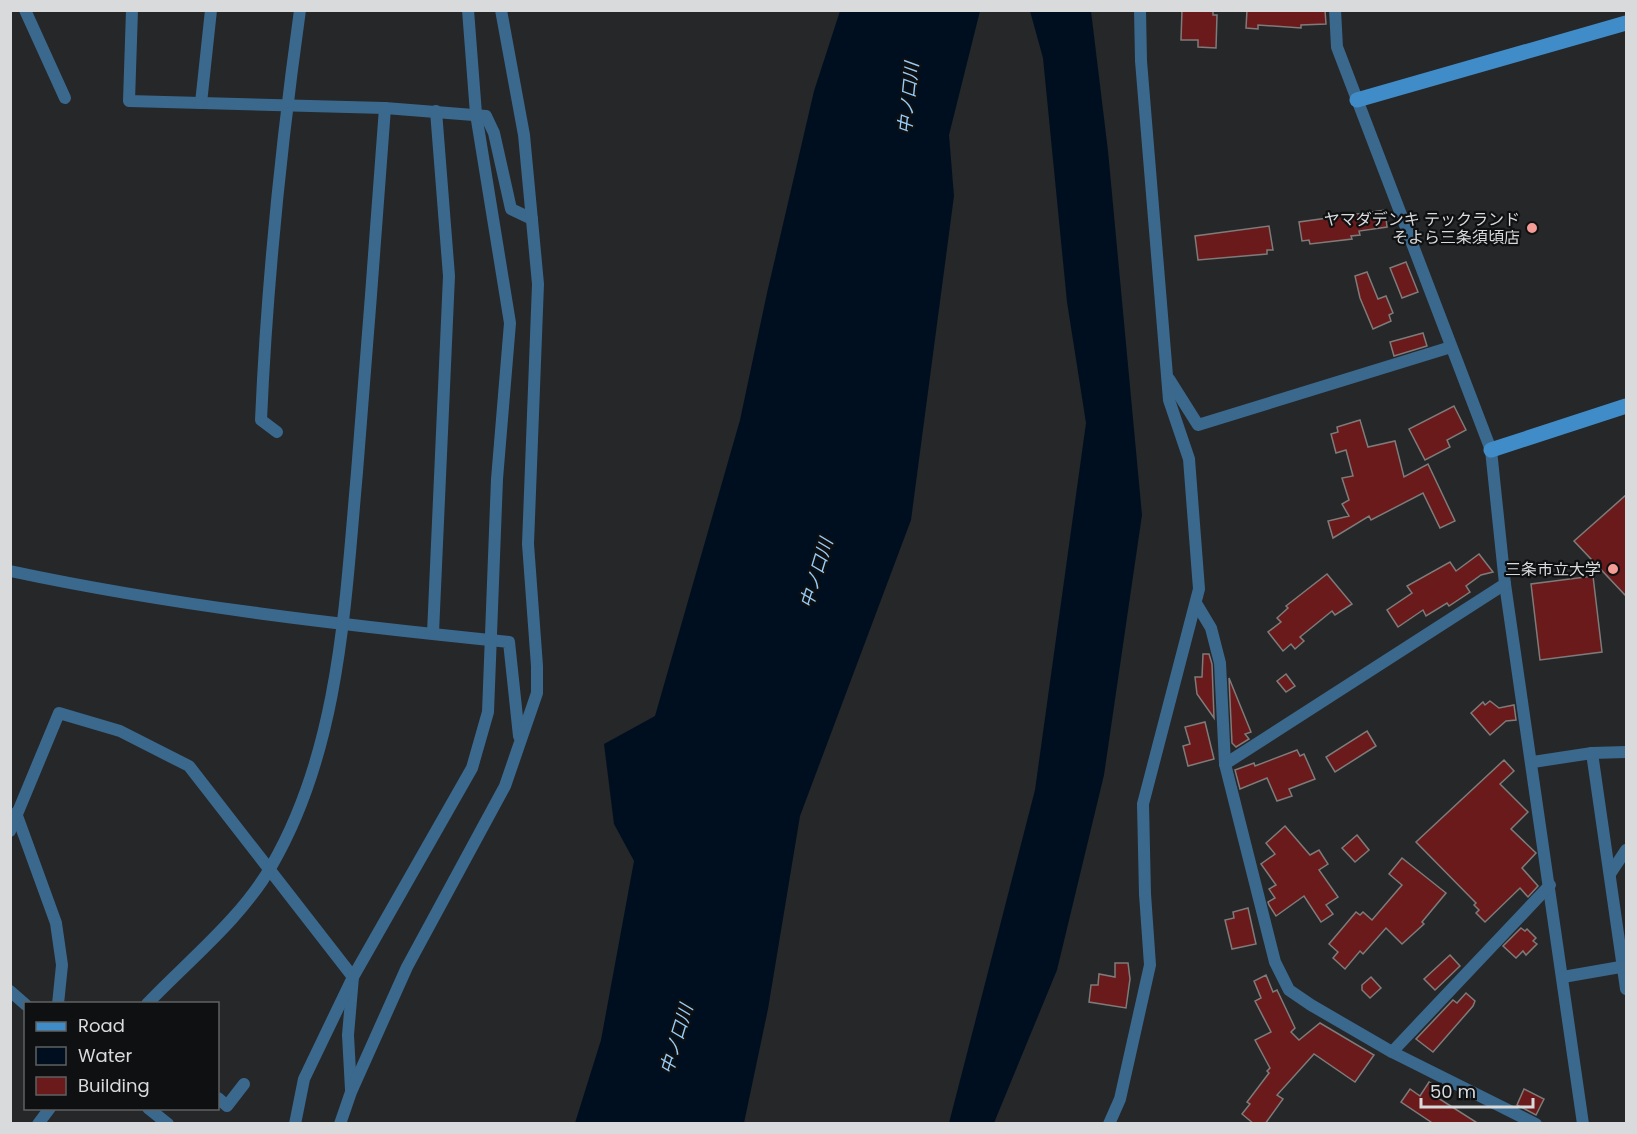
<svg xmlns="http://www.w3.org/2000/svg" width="1637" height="1134" viewBox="0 0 1637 1134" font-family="Poppins,'Noto Sans JP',sans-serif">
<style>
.water{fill:#000f1f}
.building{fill:#6a1a1a;stroke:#7f7b7b;stroke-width:1.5}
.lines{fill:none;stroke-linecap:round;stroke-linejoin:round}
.street{stroke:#3b688d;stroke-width:12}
.secondary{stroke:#408cc8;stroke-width:15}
.poi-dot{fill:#f59c94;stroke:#0f1011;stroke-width:2}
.labels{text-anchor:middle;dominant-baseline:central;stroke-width:4.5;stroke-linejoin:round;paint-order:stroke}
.poi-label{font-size:16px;fill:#d8dadb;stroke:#0f1011;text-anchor:end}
.water-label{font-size:18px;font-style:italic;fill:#97cdfb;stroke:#0f1011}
</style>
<rect width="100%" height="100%" fill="#252729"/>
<g class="water">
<path d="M840 11H980L949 135 954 196 911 520 800 816 768 1009 744 1123H575L601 1040 634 861 614 824 604 744 655 716 740 420 767 293 814 91Z"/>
<path d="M1030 11H1091L1108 151 1142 515 1104 775 1057 970 994 1123H949L1035 790 1086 423 1067 302 1043 58Z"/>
</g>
<g class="building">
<path d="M1182 10H1213V15H1217L1216 48 1198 47V40H1181Z"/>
<path d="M1247 10H1325L1326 24 1301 25V28L1258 25V29L1246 28Z"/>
<path d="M1385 210 1387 227 1359 231 1360 235 1351 236 1352 239 1310 244 1309 240 1302 241 1299 222Z"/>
<path d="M1269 226 1273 250H1267V254L1198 260 1195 236Z"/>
<path d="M1406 262 1418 292 1402 298 1390 268Z"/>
<path d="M1367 272 1378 299 1386 296 1393 313 1389 315 1391 321 1373 329 1360 298 1355 276Z"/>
<path d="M1423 333 1427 346 1394 356 1390 342Z"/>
<path d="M1454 406 1466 430 1447 440 1450 447 1425 460 1409 429Z"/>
<path d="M1360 420 1368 447 1395 441 1404 477 1428 464 1455 521 1440 528 1423 493 1371 520 1369 516 1333 538 1328 521 1349 516 1342 504 1349 500 1342 478 1353 476 1346 450 1336 453 1331 434 1338 432 1337 427Z"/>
<path d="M1626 495V596L1574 541Z"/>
<path d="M1479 554 1493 572 1481 575 1466 586 1470 592 1449 606 1447 603 1426 616 1423 610 1398 627 1387 610 1412 593 1407 586 1450 562 1456 571Z"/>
<path d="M1327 574 1352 604 1335 615 1332 611 1300 637 1304 641 1295 649 1291 644 1283 651 1268 632 1281 622 1277 618 1288 608 1286 606Z"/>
<path d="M1593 576 1602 652 1540 660 1531 584Z"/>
<path d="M1203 654H1209L1212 664 1214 718 1197 694 1195 677H1202Z"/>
<path d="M1286 674 1295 686 1286 692 1277 681Z"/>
<path d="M1229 678 1251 732 1245 734 1249 739 1236 747 1232 743Z"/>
<path d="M1490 701 1499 708 1514 705 1516 720 1506 721 1490 735 1471 713 1483 702 1485 705Z"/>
<path d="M1205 722 1214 759 1188 766 1183 746 1190 744 1185 727Z"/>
<path d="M1367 731 1376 746 1335 772 1326 757Z"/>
<path d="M1297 750 1300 756 1304 754 1315 779 1289 789 1292 796 1277 801 1267 778 1240 789 1235 770 1254 763 1255 766Z"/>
<path d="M1504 760 1514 771 1500 784 1528 812 1511 829 1536 853 1522 868 1538 886 1528 897 1520 888 1485 922 1476 913 1479 910 1474 905 1476 903 1416 842Z"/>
<path d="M1285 826 1310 855 1319 850 1328 864 1319 870 1338 897 1326 905 1333 914 1321 922 1304 896 1276 916 1269 905 1268 902 1275 898 1269 889 1276 885 1261 864 1275 854 1266 843Z"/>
<path d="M1357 835 1369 850 1355 862 1342 848Z"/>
<path d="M1402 858 1446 893 1422 922 1424 924 1402 944 1386 928 1363 954 1360 951 1345 969 1333 958 1338 952 1329 944 1356 912 1360 915 1363 912 1372 920 1402 885 1389 874Z"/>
<path d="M1248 908 1256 944 1232 949 1225 920 1234 918 1233 912Z"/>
<path d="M1521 928 1525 931 1527 929 1536 938 1533 941 1537 944 1526 955 1523 951 1516 958 1503 946Z"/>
<path d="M1450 955 1460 966 1435 990 1424 979Z"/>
<path d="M1115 963H1128L1130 979 1126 1008 1089 1002 1091 985H1098L1099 974 1115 977Z"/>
<path d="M1266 975 1273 992 1277 990 1295 1028 1291 1032 1299 1040 1320 1023 1374 1055 1355 1082 1314 1054 1277 1095 1283 1099 1265 1124H1254L1242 1114 1250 1104 1247 1102 1269 1073 1267 1071 1270 1068 1255 1040 1271 1032 1255 1001 1261 998 1254 981Z"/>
<path d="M1371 977 1381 988 1370 998 1362 990V985Z"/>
<path d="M1466 993 1475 1001 1473 1006 1433 1052 1416 1039 1453 1000 1457 1003Z"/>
<path d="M1429 1082 1443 1091 1438 1098 1479 1124H1434L1401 1102 1410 1089 1420 1096Z"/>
<path d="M1524 1089 1544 1099 1536 1115 1517 1105Z"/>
</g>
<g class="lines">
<g class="street">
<path d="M25 10 65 98"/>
<path d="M132 10 129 101 385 108 486 116 494 133 511 209 532 219"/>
<path d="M1335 10 1337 47 1491 450 1505 584 1583 1124"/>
<path d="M201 103 211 10"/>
<path d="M1169 379 1198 425 1451 347"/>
<path d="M277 432 261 420C267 282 281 146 300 10"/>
<path d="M10 571C174 606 342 625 509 642L519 736"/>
<path d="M1196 603 1211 628 1220 663 1225 764 1275 962 1289 990 1311 1005 1392 1052 1536 1124"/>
<path d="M433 633 449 276 436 111"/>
<path d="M1592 753 1626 989"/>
<path d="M1533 762 1592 753 1626 752"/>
<path d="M1225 764 1505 584"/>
<path d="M16 813 56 923 62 965 58 1004"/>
<path d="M10 831 59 713 120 731 189 766 353 977 348 1035 351 1090"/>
<path d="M1610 874 1626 850"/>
<path d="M1563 977 1626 966"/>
<path d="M10 991 26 1005"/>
<path d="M147 1004C189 960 242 918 272 865 340 747 345 604 357 472 367 351 376 229 385 108"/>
<path d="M1392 1052 1550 885"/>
<path d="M218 1098 227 1106 244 1084"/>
<path d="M148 1108 168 1124"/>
<path d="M38 1124 50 1108"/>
<path d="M295 1124 304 1079 353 977 472 768 488 712 497 479 510 323 476 114 468 10"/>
<path d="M340 1124 351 1092 407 967 505 786 537 693V666L528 544 538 284 524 135 501 10"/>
<path d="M1109 1124 1120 1099 1150 965 1145 894 1143 804 1199 589 1189 459 1169 400 1141 61 1140 10"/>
</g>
<g class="secondary">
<path d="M1357 100 1626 23"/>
<path d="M1491 450 1626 406"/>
</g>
</g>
<g class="poi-dot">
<circle cx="1532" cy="228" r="6"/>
<circle cx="1613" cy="569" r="6"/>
</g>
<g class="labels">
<g class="poi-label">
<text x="1520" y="219">ヤマダデンキ テックランド<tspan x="1520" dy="18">そよら三条須頃店</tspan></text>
<text x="1601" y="569">三条市立大学</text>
</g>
<g class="water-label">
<text transform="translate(908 98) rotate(-84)">中ノ口川</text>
<text transform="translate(816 573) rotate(-73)">中ノ口川</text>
<text transform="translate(676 1039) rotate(-73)">中ノ口川</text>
</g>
</g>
<rect width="1637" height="1134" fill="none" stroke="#d8dadb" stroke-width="24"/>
<rect x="24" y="1002" width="195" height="108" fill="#0f1011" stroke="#5f6162" stroke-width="1.5"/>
<rect x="36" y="1022" width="30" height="9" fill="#408cc8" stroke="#5f6162" stroke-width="1.5"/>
<text x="78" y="1032" font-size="18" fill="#d8dadb">Road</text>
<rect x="36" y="1047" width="30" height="18" fill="#000f1f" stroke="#5f6162" stroke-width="1.5"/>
<text x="78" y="1062" font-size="18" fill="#d8dadb">Water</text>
<rect x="36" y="1077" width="30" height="18" fill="#6a1a1a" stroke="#5f6162" stroke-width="1.5"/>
<text x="78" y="1092" font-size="18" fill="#d8dadb">Building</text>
<path d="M1421 1098v9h112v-9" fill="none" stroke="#d8dadb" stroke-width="3"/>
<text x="1430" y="1098" font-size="18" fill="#d8dadb" stroke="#0f1011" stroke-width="4.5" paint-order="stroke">50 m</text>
</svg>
